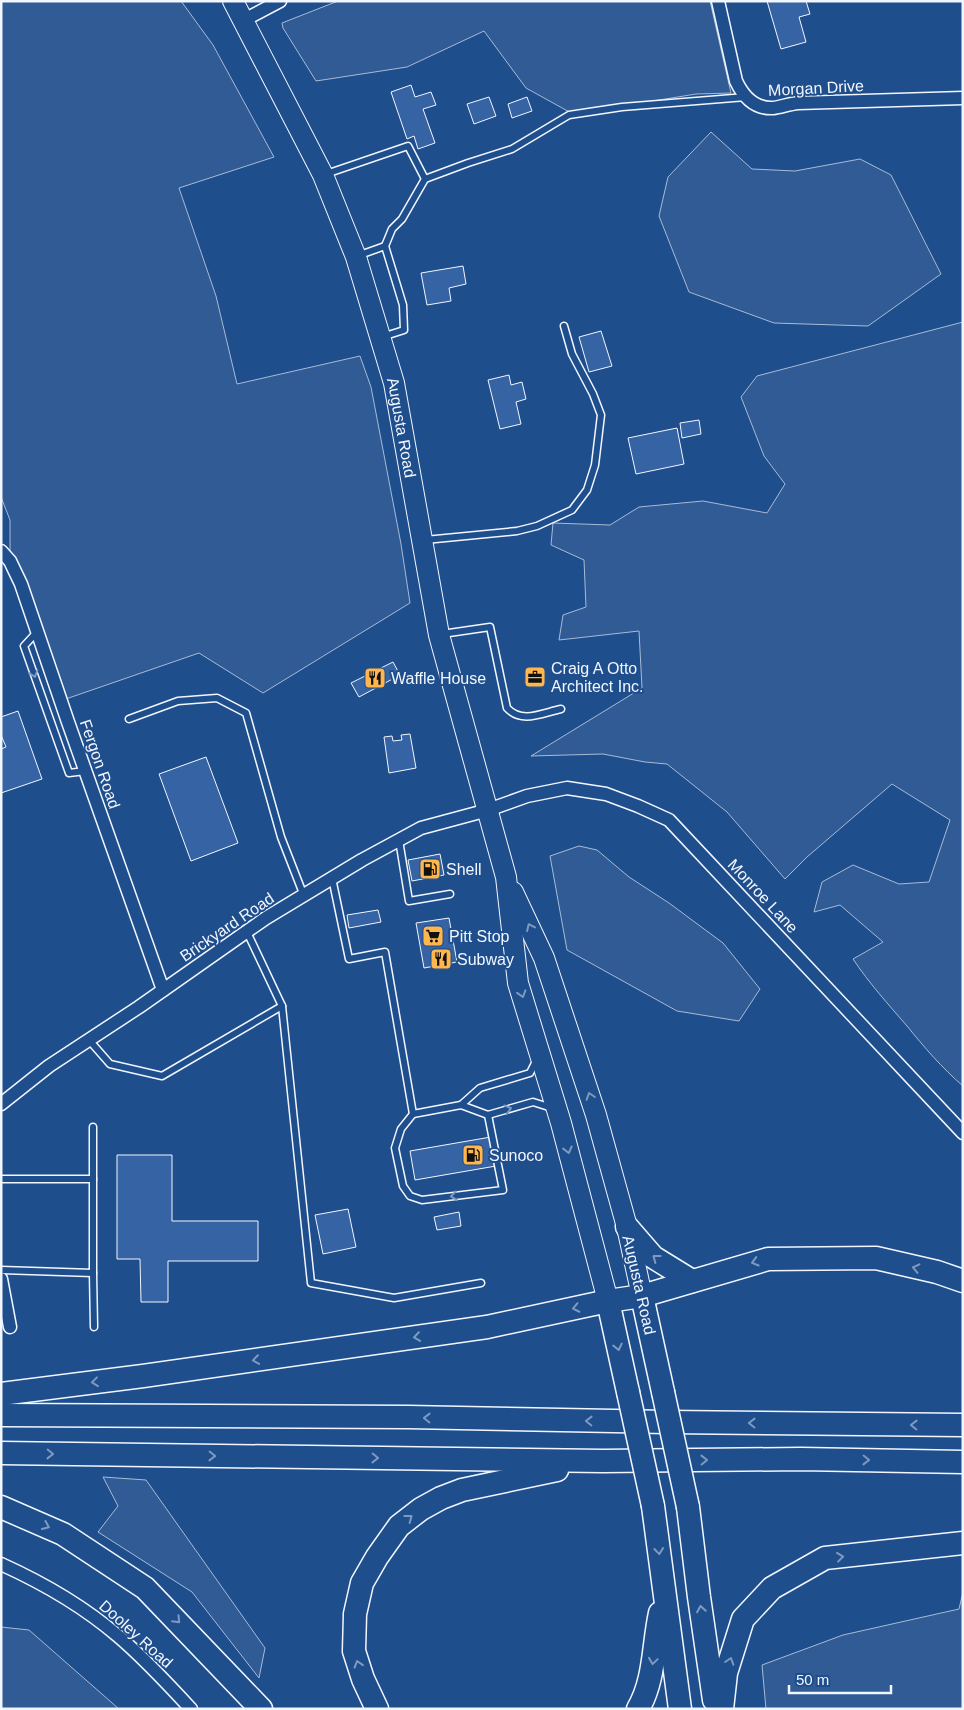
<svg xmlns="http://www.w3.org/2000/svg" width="964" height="1710" viewBox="0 0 964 1710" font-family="Arial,sans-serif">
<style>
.green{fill:#305b95;stroke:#a8bbd7}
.building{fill:#3563a3;stroke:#f2f6ff}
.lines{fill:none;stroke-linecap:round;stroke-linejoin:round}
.lane-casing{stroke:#f2f6ff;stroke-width:9}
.street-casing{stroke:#f2f6ff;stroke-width:15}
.primary-casing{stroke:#f2f6ff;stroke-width:22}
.highway-casing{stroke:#f2f6ff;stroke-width:25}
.lane{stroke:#1f4e8c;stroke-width:6}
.street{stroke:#1f4e8c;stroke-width:12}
.primary{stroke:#1f4e8c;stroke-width:20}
.highway{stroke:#1f4e8c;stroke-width:22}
.highway-bridge-casing{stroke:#f2f6ff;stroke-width:25;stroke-linecap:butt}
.highway-bridge{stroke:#1f4e8c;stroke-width:22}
.oneway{stroke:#7e9ac0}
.labels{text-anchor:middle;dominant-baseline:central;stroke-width:4;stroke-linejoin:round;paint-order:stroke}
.street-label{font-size:16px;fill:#f2f6ff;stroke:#1f4e8c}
.poi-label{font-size:16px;fill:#f2f6ff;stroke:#1f4e8c;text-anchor:start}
</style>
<rect width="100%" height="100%" fill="#1f4e8c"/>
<g class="green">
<path d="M1 1H181L213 45 274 157 179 188 216 296 237 384 360 356 371 387 401 544 410 603 263 693 199 653 60 701 10 561V520L1 497Z"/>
<path d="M338 1H710L731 93 696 94 573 114 526 88 484 31 407 67 316 81 283 28 282 23Z"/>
<path d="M711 132 752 169 795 171 860 159 891 175 941 274 868 326 774 323 689 292 659 216 668 177Z"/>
<path d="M963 322V1086C942 1068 924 1047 907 1026 888 1004 869 983 853 959L883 942 840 905 814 912 822 882 853 865 899 884 929 882 950 820 892 784 807 857 785 879 727 812 667 764 645 762 603 754 531 756 642 688 639 631 559 640 563 615 586 607 584 560 551 545 553 523 610 525 639 507 703 501 767 513 785 484 764 456 741 397 757 376Z"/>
<path d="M579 846 597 850 629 877 669 903 723 943 760 989 739 1021 677 1011 567 950 550 856Z"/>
<path d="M103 1477 146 1480 265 1648 259 1678 192 1592 98 1532 118 1506Z"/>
<path d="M963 1592V1709H766L762 1665 843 1635 959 1609Z"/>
<path d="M1 1627 29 1630 119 1709H1Z"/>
</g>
<g class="building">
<path d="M767 1H806L810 14 799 17 806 42 781 49Z"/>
<path d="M411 85 415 97 431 92 436 105 423 109 435 143 418 149 414 136 407 139 391 92Z"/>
<path d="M489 97 496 116 474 124 467 104Z"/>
<path d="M527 97 532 111 512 118 508 104Z"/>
<path d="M463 266 466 284 449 288 451 301 427 305 421 273Z"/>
<path d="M601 331 612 366 589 372 579 337Z"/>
<path d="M509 375 511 385 522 382 526 399 516 402 521 424 500 429 488 380Z"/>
<path d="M699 420 701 434 682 438 680 423Z"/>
<path d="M677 428 684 464 636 474 628 438Z"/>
<path d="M393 662 400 675 359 697 351 683Z"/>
<path d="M18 711 42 779 1 793V749L6 747 1 735V717Z"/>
<path d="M410 734 416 768 389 773 384 737 392 736 393 741 402 740 401 735Z"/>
<path d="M206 757 238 843 191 861 159 774Z"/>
<path d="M440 854 444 875 412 881 408 860Z"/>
<path d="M378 910 381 922 349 928 347 915Z"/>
<path d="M449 918 457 962 424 968 416 923Z"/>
<path d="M491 1137 496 1166 415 1180 410 1151Z"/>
<path d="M117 1155H172V1221H258V1261H168V1302H141L140 1259H117Z"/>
<path d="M348 1209 356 1247 323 1254 315 1215Z"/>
<path d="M459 1212 461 1226 437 1230 434 1217Z"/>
</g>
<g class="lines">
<g class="lane-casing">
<g id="lane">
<path d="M326 174 408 146 425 179 468 163 512 149 569 115 622 107 746 97"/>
<path d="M385 246 392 229 402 219 425 179"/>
<path d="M357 256 385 246 403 305 404 330 382 337"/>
<path d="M425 540 517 531 537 526 572 510 587 490 595 465 601 415 593 394 572 354 564 326"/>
<path d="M37 632 24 646 69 773 85 771"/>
<path d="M442 634 490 627 507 708C522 724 542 713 561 709"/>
<path d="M129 719 178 701 217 698 246 713 281 837 304 896"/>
<path d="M399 840 409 901 450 894"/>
<path d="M332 878 349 959 385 952 413 1114 461 1105 488 1115 533 1102 552 1108"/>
<path d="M282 1006 311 1283 394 1298 481 1283"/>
<path d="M89 1040 110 1064 162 1076 282 1006 247 932"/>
<path d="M461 1105 480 1088 530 1073 536 1061"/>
<path d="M413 1114 401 1129 395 1148 403 1186 410 1196 422 1200 503 1190 488 1115"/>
<path d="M93 1127V1179"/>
<path d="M1 1179H93V1273L1 1270"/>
<path d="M93 1273 94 1327"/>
</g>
</g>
<g class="street-casing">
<g id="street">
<path d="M718 1 736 81C743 96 754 109 773 108 781 107 789 104 798 103L963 98"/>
<path d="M244 20 280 1"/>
<path d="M1 551 10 561 21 584 68 722 163 990"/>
<path d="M1 1104 49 1066 139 1007 266 918 362 860 421 828 488 810 527 796 567 788 606 794 638 806 669 820 963 1133"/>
<path d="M1 1279 10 1327"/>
<path d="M1 1564C43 1583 83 1606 118 1636 144 1658 168 1684 191 1709"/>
</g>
</g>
<g class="primary-casing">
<g id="primary">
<path id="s1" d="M233 1 323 175 356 257 394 383 439 635 506 877 518 983 561 1123 608 1301"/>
<path d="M513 892 544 958 596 1115 627 1227 642 1296"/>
</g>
</g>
<g class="highway-casing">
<g id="highway">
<path d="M627 1227 653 1257 692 1281"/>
<path d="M642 1296 663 1392"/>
<path d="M608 1301 628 1392"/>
<path d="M1 1394 143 1376 487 1327 608 1301 642 1296 768 1259 876 1258 937 1272 963 1281"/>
<path d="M1 1415 408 1417 667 1422 963 1425"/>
<path d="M1 1453 603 1461 801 1459 963 1462"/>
<path d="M653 1506 680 1709"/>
<path d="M1 1507 63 1534 145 1588 261 1709"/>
<path d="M688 1507 699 1597 714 1700"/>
<path d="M377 1709 363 1679 354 1651 355 1614 362 1583 377 1557 399 1526 421 1509 441 1498 462 1490 557 1470"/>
<path d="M638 1709C655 1680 653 1645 660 1613"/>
<path d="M722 1709 726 1673 743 1619 772 1588 825 1558 963 1543"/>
</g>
</g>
<use href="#lane" class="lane"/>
<use href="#street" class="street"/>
<use href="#primary" class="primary"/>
<use href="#highway" class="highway"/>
<g class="highway-bridge-casing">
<g id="highway-bridge">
<path d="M628 1392 653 1506"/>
<path d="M663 1392 688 1507"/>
</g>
</g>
<use href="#highway-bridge" class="highway-bridge"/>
</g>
<defs><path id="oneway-chevron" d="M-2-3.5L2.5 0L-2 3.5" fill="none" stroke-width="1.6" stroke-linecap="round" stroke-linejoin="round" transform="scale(1.25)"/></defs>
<g class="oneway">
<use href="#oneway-chevron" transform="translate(34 674) rotate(71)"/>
<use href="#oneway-chevron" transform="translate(530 927) rotate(-115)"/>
<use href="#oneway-chevron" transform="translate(522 994) rotate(73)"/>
<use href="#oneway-chevron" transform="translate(590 1096) rotate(-108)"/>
<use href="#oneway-chevron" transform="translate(508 1109) rotate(-16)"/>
<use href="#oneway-chevron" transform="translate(568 1150) rotate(76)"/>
<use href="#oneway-chevron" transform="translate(454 1196) rotate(173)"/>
<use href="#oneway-chevron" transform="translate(656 1258) rotate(-143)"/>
<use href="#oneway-chevron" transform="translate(755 1262) rotate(164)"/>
<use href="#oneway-chevron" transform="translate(916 1268) rotate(-167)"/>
<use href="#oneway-chevron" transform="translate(576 1308) rotate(168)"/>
<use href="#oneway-chevron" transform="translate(417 1337) rotate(172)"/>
<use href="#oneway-chevron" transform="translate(618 1347) rotate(77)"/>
<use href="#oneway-chevron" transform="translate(256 1360) rotate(172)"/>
<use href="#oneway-chevron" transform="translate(95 1382) rotate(173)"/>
<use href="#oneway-chevron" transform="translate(427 1418) rotate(-179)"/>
<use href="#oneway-chevron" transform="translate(589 1421) rotate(-179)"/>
<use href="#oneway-chevron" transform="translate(752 1423) rotate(-179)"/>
<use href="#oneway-chevron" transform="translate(914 1425) rotate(-179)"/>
<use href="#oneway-chevron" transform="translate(50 1454) rotate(1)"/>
<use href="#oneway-chevron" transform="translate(212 1456) rotate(1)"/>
<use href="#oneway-chevron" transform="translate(375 1458) rotate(1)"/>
<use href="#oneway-chevron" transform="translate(704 1460) rotate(-1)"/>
<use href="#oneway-chevron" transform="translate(866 1460) rotate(1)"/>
<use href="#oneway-chevron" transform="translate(409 1518) rotate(-37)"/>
<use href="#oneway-chevron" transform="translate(46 1526) rotate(24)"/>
<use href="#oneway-chevron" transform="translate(659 1551) rotate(83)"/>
<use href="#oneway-chevron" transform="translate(840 1557) rotate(-7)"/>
<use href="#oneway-chevron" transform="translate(701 1609) rotate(-99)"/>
<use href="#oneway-chevron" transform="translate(177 1620) rotate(47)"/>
<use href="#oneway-chevron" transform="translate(653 1661) rotate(98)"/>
<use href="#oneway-chevron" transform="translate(730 1661) rotate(-72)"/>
<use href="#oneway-chevron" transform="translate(358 1664) rotate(-107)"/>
</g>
<defs>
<g id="office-square" transform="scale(1.125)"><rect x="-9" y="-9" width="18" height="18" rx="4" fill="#ffb74d" stroke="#1f4e8c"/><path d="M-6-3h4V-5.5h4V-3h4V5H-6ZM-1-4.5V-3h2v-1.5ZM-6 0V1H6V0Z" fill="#111"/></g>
<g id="restaurant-square" transform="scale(1.125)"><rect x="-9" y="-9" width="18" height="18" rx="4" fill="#ffb74d" stroke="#1f4e8c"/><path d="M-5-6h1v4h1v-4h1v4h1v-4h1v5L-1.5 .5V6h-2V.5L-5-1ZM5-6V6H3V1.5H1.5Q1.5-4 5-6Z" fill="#111"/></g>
<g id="fuel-square" transform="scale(1.125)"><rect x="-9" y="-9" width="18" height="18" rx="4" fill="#ffb74d" stroke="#1f4e8c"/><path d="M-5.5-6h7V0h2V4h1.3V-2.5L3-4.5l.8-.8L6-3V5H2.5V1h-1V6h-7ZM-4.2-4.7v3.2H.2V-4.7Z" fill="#111"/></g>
<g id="supermarket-square" transform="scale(1.125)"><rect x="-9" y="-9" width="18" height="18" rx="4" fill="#ffb74d" stroke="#1f4e8c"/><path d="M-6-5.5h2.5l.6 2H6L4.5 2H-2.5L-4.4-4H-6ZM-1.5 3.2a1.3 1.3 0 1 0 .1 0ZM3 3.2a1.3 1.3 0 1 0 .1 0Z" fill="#111"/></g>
</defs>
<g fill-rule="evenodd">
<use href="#office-square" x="535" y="677"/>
<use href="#restaurant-square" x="375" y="678"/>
<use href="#fuel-square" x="430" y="869"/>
<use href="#supermarket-square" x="433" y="936"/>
<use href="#restaurant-square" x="441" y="959"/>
<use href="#fuel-square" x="473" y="1155"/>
</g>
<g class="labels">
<g class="street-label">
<text transform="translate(816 88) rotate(-3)">Morgan Drive</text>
<text stroke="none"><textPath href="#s1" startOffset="461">Augusta Road</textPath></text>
<text transform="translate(100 764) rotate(71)">Fergon Road</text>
<text transform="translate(763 896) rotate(47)">Monroe Lane</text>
<text transform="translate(227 927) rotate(-34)">Brickyard Road</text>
<text transform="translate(639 1285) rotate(77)">Augusta Road</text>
<text transform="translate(136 1634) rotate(42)">Dooley Road</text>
</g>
<g class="poi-label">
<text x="551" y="668">Craig A Otto<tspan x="551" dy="18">Architect Inc.</tspan></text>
<text x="391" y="678">Waffle House</text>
<text x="446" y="869">Shell</text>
<text x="449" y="936">Pitt Stop</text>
<text x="457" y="959">Subway</text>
<text x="489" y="1155">Sunoco</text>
</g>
</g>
<rect width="964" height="1710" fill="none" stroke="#f2f6ff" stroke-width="5"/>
<path d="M789 1685v8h102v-8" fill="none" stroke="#f2f6ff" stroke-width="2.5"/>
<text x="796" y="1685" font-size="15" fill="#f2f6ff" stroke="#1f4e8c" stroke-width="4" paint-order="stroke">50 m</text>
</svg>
